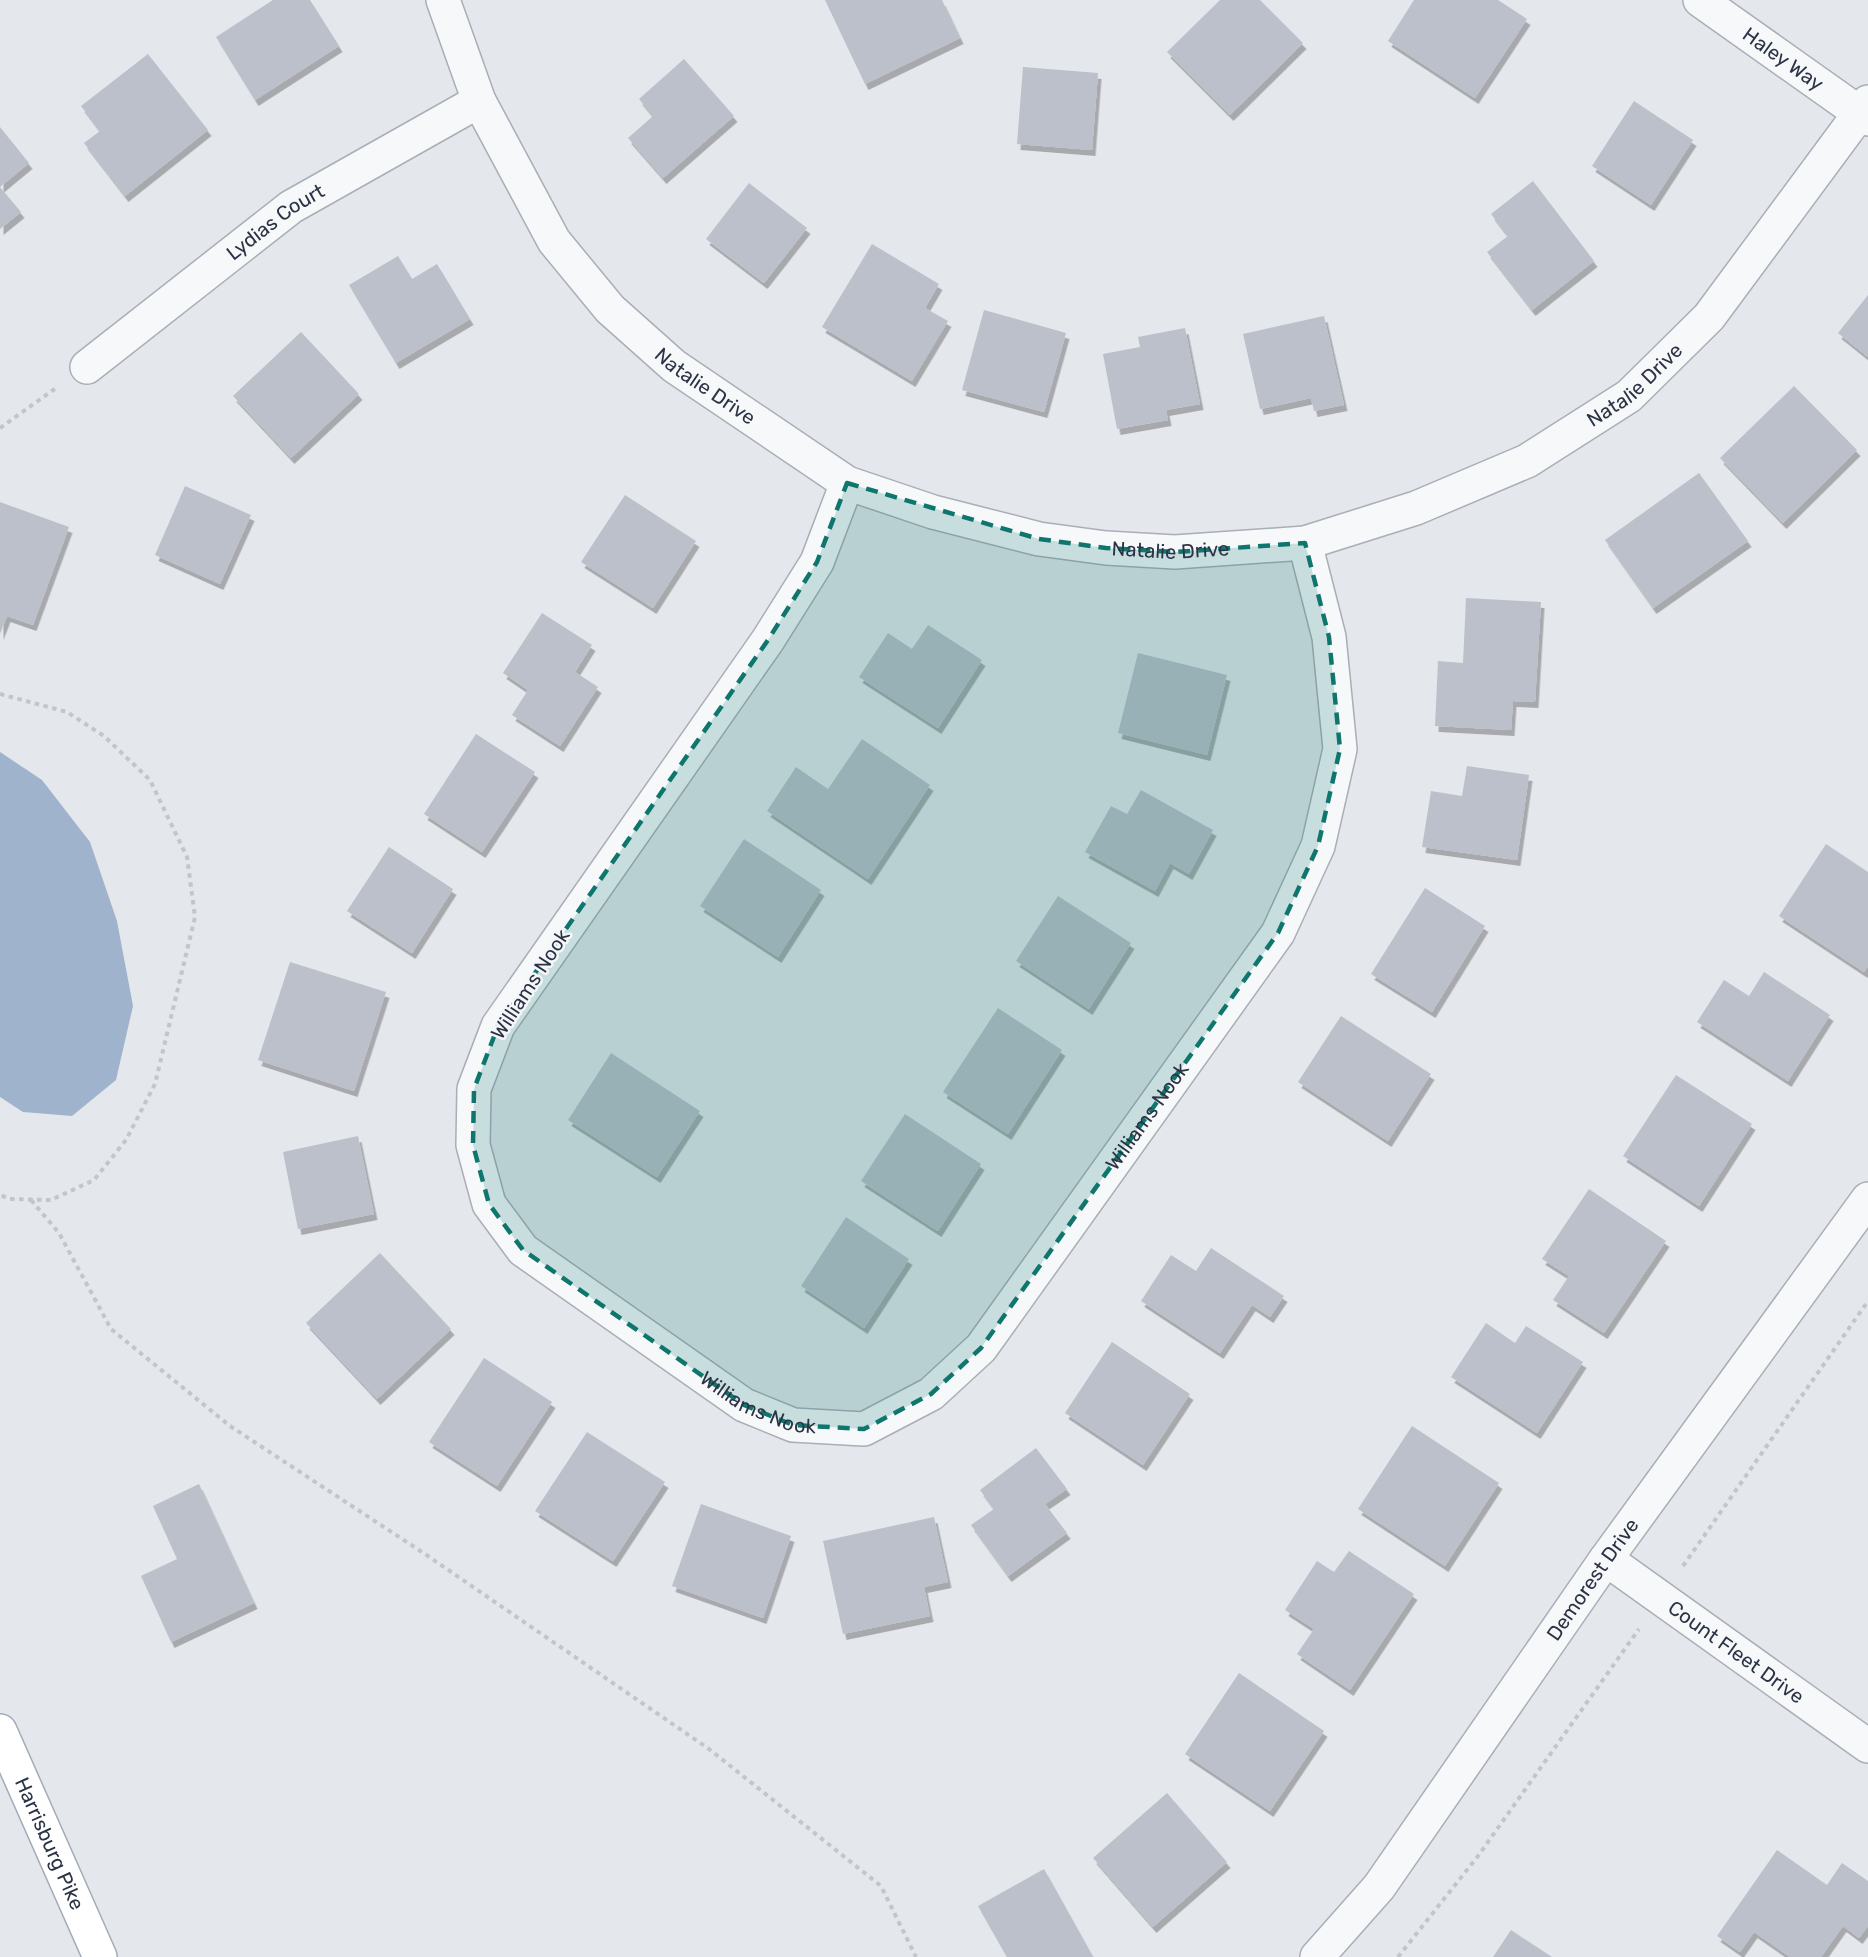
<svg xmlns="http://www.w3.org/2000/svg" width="1868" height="1957" viewBox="0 0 1868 1957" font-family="Rubik,sans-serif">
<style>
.water{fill:#9fb4cc}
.building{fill:#bbc0ca;filter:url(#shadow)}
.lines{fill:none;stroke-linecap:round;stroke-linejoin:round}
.minor-casing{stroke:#a9aeb7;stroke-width:36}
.major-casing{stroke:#a3abb8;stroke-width:36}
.path{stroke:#c2c5cb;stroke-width:4;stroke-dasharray:4.5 4.5;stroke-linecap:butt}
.minor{stroke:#f7f8fa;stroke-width:33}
.major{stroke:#fff;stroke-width:33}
.marked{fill:#0f766e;fill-opacity:0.2;stroke:#0f766e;stroke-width:4.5;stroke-dasharray:12 8;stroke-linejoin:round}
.labels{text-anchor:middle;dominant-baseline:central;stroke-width:5;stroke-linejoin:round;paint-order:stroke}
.street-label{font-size:20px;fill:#2b3445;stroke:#f4f6f9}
</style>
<defs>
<filter id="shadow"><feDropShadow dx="3.5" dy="6" stdDeviation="0" flood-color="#0004"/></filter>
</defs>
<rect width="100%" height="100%" fill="#e4e7ec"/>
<path class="water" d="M0 752 42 780 90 842 117 921 133 1006 116 1080 72 1116 23 1112 0 1097Z"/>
<g class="building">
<path d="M273 0H310L339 46 255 100 216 37Z"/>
<path d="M825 0H942L960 38 865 84Z"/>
<path d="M1220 0H1260L1303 43 1230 115 1167 52Z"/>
<path d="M1414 0H1498L1527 19 1475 98 1388 41Z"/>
<path d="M148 54 208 130 125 196 84 143 100 131 81 106Z"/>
<path d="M684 59 734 116 663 178 628 138 653 116 639 99Z"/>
<path d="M1023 67 1098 73 1092 150 1017 144Z"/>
<path d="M1634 101 1693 140 1651 205 1592 166Z"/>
<path d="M0 127 29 163 0 187 21 212 0 229Z"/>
<path d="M1533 181 1594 261 1532 310 1487 252 1508 236 1491 214Z"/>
<path d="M749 183 807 228 764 283 706 239Z"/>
<path d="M872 244 939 284 925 308 948 321 912 381 822 327Z"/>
<path d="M398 256 412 279 437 264 470 319 396 363 349 285Z"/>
<path d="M1868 295V357L1838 333Z"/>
<path d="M984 310 1066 333 1044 412 962 390Z"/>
<path d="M1324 316 1344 405 1314 411 1311 398 1260 409 1243 334Z"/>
<path d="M1185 328 1200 404 1166 410 1168 420 1117 429 1103 354 1140 347 1138 337Z"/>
<path d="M301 332 359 394 291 458 233 396Z"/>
<path d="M1794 386 1857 450 1783 523 1720 458Z"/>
<path d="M1699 473 1748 541 1653 608 1605 540Z"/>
<path d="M185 486 251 515 220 584 155 555Z"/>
<path d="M625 495 696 541 653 608 581 562Z"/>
<path d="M0 502 69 527 33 625 7 616 0 634Z"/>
<path d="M1466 598 1541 602 1535 702 1513 701 1511 730 1435 726 1438 661 1463 663Z"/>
<path d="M542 613 592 645 575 672 598 687 560 746 512 715 528 690 503 673Z"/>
<path d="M928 625 982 660 938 728 859 677 888 633 912 649Z"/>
<path d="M1138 653 1227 675 1207 755 1118 733Z"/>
<path d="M476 734 535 772 482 852 424 814Z"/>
<path d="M862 739 930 785 868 879 767 811 796 767 828 789Z"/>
<path d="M1467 766 1529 775 1517 860 1422 847 1431 791 1462 796Z"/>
<path d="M1141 790 1213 830 1189 874 1170 863 1155 891 1085 852 1111 806 1127 814Z"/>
<path d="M744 839 821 890 778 957 700 906Z"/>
<path d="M1826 844 1868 872V966L1864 972 1779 916Z"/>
<path d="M389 847 453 889 412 953 347 911Z"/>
<path d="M1425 888 1485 926 1432 1012 1371 974Z"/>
<path d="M1058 896 1131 943 1089 1009 1016 961Z"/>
<path d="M290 962 386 992 354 1091 258 1060Z"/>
<path d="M1764 972 1830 1015 1788 1081 1697 1022 1724 980 1749 996Z"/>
<path d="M998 1008 1062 1050 1008 1134 943 1092Z"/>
<path d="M1341 1016 1431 1074 1388 1141 1298 1082Z"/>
<path d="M611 1053 700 1111 657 1177 568 1120Z"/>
<path d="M1676 1075 1752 1124 1699 1206 1623 1156Z"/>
<path d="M905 1114 981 1164 938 1231 861 1181Z"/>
<path d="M358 1136 374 1214 298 1229 283 1152Z"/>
<path d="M1589 1189 1666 1241 1604 1333 1553 1300 1569 1276 1542 1259Z"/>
<path d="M846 1217 909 1259 864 1328 801 1286Z"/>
<path d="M1211 1248 1284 1296 1270 1317 1252 1305 1220 1353 1141 1301 1171 1255 1196 1271Z"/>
<path d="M380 1253 451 1329 377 1399 306 1323Z"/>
<path d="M1486 1323 1515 1343 1526 1326 1583 1362 1537 1433 1451 1377Z"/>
<path d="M1112 1342 1190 1394 1143 1465 1065 1413Z"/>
<path d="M484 1358 552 1402 497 1486 429 1442Z"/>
<path d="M1412 1426 1499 1483 1445 1566 1358 1509Z"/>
<path d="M587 1432 665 1482 613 1561 535 1511Z"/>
<path d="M1036 1448 1067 1489 1045 1504 1067 1533 1008 1576 971 1525 994 1509 980 1490Z"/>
<path d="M199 1484 254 1603 171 1642 141 1576 177 1559 153 1506Z"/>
<path d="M701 1504 791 1536 763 1618 672 1586Z"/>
<path d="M934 1517 948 1582 924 1587 930 1616 843 1634 823 1541Z"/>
<path d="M1349 1551 1414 1594 1350 1690 1297 1654 1314 1629 1285 1610 1317 1561 1334 1572Z"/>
<path d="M1239 1673 1324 1731 1270 1811 1185 1754Z"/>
<path d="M1167 1793 1227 1862 1153 1927 1093 1858Z"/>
<path d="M1777 1850 1827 1885 1842 1863 1868 1881V1926L1859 1938 1843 1926 1821 1957H1790L1754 1932 1740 1952 1717 1936Z"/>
<path d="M1044 1869 1093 1957H1007L978 1906Z"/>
<path d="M1511 1930 1552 1957H1493Z"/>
</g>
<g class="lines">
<g class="minor-casing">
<g id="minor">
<path id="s1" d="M443 0 479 101 554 241 610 309 674 366 847 483 933 512 1039 539 1106 548 1175 552 1305 543 1416 508 1527 461 1629 396 1709 317 1868 102"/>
<path id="s2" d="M1700 0 1868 119"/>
<path id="s3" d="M87 367 291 207 479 101"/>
<path id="s4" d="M847 483 817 562 768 640 498 1026 474 1089 473 1145 489 1204 523 1250 744 1405 793 1425 864 1429 931 1394 981 1348 1278 933 1318 846 1340 749 1329 637 1305 543"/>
<path id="s5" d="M1606 1559 1868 1746"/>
<path id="s6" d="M1317 1957 1379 1887 1606 1559 1868 1199"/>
</g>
</g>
<g class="major-casing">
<g id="major">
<path id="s7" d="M0 1731 100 1957"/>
</g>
</g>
<g class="path">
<path d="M0 428 56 388"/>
<path d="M0 694 67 712 104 736 150 780 187 857 195 917 155 1084 126 1140 94 1180 51 1200 10 1199 0 1195"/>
<path d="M31 1200 59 1233 111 1329 230 1426 425 1554 709 1749 881 1886 916 1957"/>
<path d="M1683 1566 1868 1301"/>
<path d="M1398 1957 1478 1856 1639 1629"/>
</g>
<use href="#minor" class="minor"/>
<use href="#major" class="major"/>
</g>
<path class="marked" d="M847 483 1039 539 1106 548 1175 552 1305 543 1329 637 1340 749 1318 846 1278 933 981 1348 931 1394 864 1429 793 1425 744 1405 523 1250 489 1204 473 1145 474 1089 498 1026 768 640 817 562Z"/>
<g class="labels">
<g class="street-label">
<text stroke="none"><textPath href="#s2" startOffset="102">Haley Way</textPath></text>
<text stroke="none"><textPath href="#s3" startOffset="238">Lydias Court</textPath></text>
<text stroke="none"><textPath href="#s1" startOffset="1485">Natalie Drive</textPath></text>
<text stroke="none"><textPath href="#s1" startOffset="477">Natalie Drive</textPath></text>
<text stroke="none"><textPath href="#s1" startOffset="981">Natalie Drive</textPath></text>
<text transform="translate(530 984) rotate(-57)">Williams Nook</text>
<text stroke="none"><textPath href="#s4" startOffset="1712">Williams Nook</textPath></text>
<text stroke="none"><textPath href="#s4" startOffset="1172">Williams Nook</textPath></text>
<text stroke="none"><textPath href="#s6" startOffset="468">Demorest Drive</textPath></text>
<text stroke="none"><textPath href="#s5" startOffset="160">Count Fleet Drive</textPath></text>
<text stroke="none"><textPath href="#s7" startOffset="123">Harrisburg Pike</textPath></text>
</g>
</g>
</svg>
